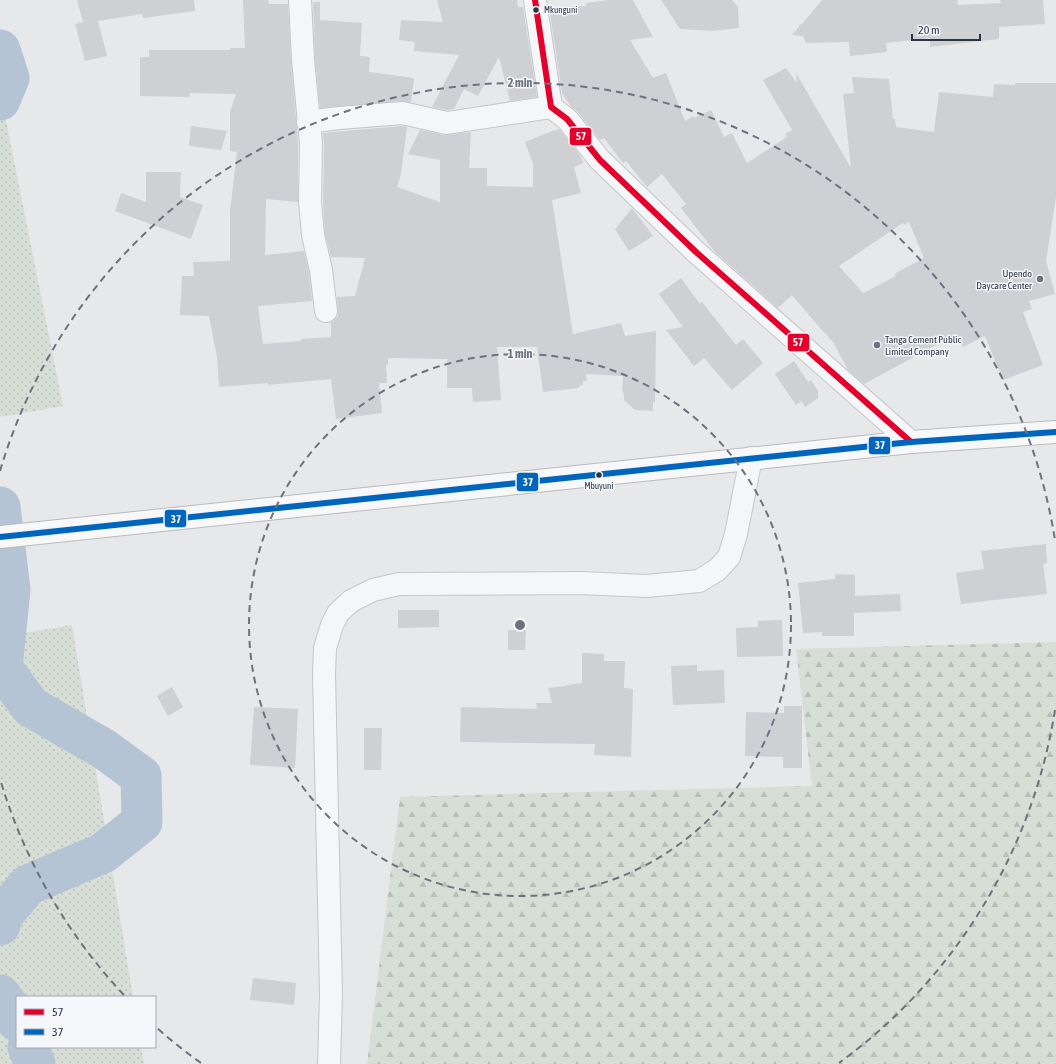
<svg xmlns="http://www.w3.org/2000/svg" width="1056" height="1064" viewBox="0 0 1056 1064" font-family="'Asap Condensed',sans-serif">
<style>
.grass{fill:url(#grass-dots)}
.forest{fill:url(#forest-firs)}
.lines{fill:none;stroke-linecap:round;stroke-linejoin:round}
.river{stroke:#b4c4d5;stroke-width:41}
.building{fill:#ced0d3;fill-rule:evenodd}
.minor-casing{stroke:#c4c6c8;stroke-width:24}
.highway-casing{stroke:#b8bbbf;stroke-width:24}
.minor{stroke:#f5f6f7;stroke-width:22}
.highway{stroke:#f8f8f8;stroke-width:22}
.bus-1-casing{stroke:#f4f6f9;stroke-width:9}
.bus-2-casing{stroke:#f4f6f9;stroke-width:9}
.bus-1{stroke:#e4002b;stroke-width:6}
.bus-2{stroke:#0065bd;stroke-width:6}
.ring{fill:none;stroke:#6c737f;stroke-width:2;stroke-dasharray:7 5}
.bus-dot{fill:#2b3445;stroke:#f4f6f9;stroke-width:1.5}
.poi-dot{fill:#6c737f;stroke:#f4f6f9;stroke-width:1.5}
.labels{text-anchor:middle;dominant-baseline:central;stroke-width:3;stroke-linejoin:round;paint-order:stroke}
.bus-label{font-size:9px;fill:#2b3445;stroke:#f4f6f9;text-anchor:start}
.poi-label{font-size:10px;fill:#2b3445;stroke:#f4f6f9;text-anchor:end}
.centre{fill:#6c737f;stroke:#f4f6f9;stroke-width:2}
.ring-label{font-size:12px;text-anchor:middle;font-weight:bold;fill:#6c737f;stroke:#f4f6f9;stroke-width:3;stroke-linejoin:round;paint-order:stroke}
.line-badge{stroke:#f4f6f9;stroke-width:1.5}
.badge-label{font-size:11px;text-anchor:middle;font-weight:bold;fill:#fff}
</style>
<defs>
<pattern id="grass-dots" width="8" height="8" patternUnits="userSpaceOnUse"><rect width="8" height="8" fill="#d6ded6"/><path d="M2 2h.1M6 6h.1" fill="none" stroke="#b8bfb9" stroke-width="1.8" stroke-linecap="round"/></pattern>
<pattern id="forest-firs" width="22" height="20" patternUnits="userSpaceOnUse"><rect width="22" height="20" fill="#d6ded6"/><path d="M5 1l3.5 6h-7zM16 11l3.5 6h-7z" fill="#b8bfb9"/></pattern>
</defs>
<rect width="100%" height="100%" fill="#e6e8ea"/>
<g class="grass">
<path d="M0 91 63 406 0 417Z"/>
<path d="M72 625 133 997H17V1047H141L144 1064H0V637Z"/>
</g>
<path class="forest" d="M1056 642V1064H367L400 797 812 786 796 649Z"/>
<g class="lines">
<g class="river">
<path d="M0 50 9 78 0 100"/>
<path d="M0 507 10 590 2 668 31 707 104 749 141 776 142 822 103 853 28 885 1 917 0 925"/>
<path d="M0 995 15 1016 17 1021"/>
<path d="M28 1047 35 1064"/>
</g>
</g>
<g class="building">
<path d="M77 0H194L195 11 143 18 142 14 98 21 107 56 85 61 75 24 83 22Z"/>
<path d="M243 0H268L269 4H288L291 61 296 119V123L297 127 298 144V202L266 199 265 255 304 251 309 272 312 301 258 306 263 344 301 341V339L331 337V322L334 321 338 316V309L337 297 355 296 365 258 331 257 325 233 323 202 324 143 323 133 401 126 407 127 401 174 397 187 440 202V160L408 154 420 130 445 135 471 132 469 168H487V186L533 187V164L525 142 547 133H551L549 132 559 129 580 155 583 163 574 167 581 193 552 200 573 334 621 323 625 336 656 331 655 402H653V411L635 410 624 400V395L622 390 623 376 586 374 587 381H583V385L579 386V388L543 392 537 347H497L501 400 473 402 472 388H447V359L388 358V364L386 365 387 383H379L382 413 336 419 331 379 268 385V383L219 387 217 357 209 316 180 315 182 276H194L193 262 230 261V211L237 152 230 151V112L236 94 190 93V97L140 96V57H149V50H230V48H245Z"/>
<path d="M437 0H517L518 7H523L537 97 510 101 499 57 478 96 464 89 454 109 447 110 432 107 459 55 414 51 415 42 399 40 401 20 443 22Z"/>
<path d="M610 0H633L653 37 630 40 653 78 666 73 685 121 693 116 694 118 711 110 724 137 732 133 747 163 787 137 785 134 792 130 763 80 786 68 797 83 796 73 851 168 843 94 854 93 852 77 889 79 893 119H895L896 127 934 132 939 92 993 97 994 84 1015 85V83H1056V197L1046 261 1055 294 1029 301 1032 309 1023 312 1043 365 1003 380 985 336 963 347 957 335 913 356 914 357 864 384 848 370 833 342 815 322 792 295 778 308 715 252 681 208 686 204 662 174 647 187 626 161 623 163 604 138 600 140 577 111 571 107 562 93 549 7 586 6V3ZM909 222 924 258 894 274 896 276 863 293 839 266 903 223 904 225Z"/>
<path d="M661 0H732L738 7 739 28 712 31 680 29Z"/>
<path d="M822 0H957L958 5 1001 3 1000 0H1043L1045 24 999 27V39L930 47V38L886 43 887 52 850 56 849 42 806 43 803 36 792 35 799 27V25L802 24Z"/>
<path d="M313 2H320V20L362 23 360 56 370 57 369 72 414 78 411 102 401 101 320 108 315 59Z"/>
<path d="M191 126 227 131 221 150 189 146Z"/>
<path d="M146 172H181L180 197 203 205 191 239 115 211 121 193 146 202Z"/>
<path d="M632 208 653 236 629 251 615 229Z"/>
<path d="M681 278 700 304 702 302 736 345 743 339 763 363 732 390 704 358 694 366 666 330 683 327 659 294Z"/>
<path d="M794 361 808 382 811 380 818 391V398L805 407 802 401 796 405 775 374Z"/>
<path d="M1046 544 1047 563 1043 564 1047 594 961 604 956 573 984 569 981 551Z"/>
<path d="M835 574 855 575V596L900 594 901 611 854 613V636H822V632L803 633 798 583 835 579Z"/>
<path d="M398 610H439V627L398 628Z"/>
<path d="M782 620 783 656 737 657 736 628 758 627V621Z"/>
<path d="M508 630H526L525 650H508Z"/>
<path d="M582 653 604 654V661H625L624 688 633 689 631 757 594 755 595 744 460 742 461 707 537 709 536 703H552L548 688 566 686 567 685 582 683Z"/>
<path d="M697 665V671L724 670 725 703 673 705 671 666Z"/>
<path d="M172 687 183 707 168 716 157 696Z"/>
<path d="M784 706H802V768H783V757L745 756 746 712 784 713Z"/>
<path d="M254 707 298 709 295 768 250 765Z"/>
<path d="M364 728H382L381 770H364Z"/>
<path d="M253 978 296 983 294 1005 250 1000Z"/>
</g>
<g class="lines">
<g class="minor-casing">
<g id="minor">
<path d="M300 0 303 60 311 143 310 202 313 235 321 270 326 311"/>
<path d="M535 0 551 107 567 119 600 160 696 252 911 442"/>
<path d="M308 122 339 118 402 113 447 123 506 114 551 107"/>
<path d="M329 1064 331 994 324 674 325 648 332 625 338 613 351 601 373 590 399 584 581 583 647 586 699 581 717 570 729 557 736 534 751 458"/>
</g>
</g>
<g class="highway-casing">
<path id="highway" d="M0 537 911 442 1056 432"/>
</g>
<use href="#minor" class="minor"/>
<use href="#highway" class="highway"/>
<g class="bus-1-casing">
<path id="bus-1" d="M535 0 551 107 567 119 600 160 696 252 911 442"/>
</g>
<g class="bus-2-casing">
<path id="bus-2" d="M0 537 911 442 1056 432"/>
</g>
<use href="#bus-1" class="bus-1"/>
<use href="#bus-2" class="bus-2"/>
</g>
<g class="ring">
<circle cx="520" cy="625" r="271"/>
<path d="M1055 710A542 542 0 0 1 839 1063M201 1063A542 542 0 0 1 157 1028M124 995A542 542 0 0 1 0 779M0 471A542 542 0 0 1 1055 540"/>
</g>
<g class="bus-dot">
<circle cx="536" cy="10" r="3.5"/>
<circle cx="599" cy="475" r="3.5"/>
</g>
<g class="poi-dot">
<circle cx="1040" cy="279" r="4"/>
<circle cx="877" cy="345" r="4"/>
</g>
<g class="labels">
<g class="bus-label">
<text x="544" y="10">Mkunguni</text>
<text x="599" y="486" text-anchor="middle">Mbuyuni</text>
</g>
<g class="poi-label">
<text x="1032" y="273">Upendo<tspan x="1032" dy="12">Daycare Center</tspan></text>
<text x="885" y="339" text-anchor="start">Tanga Cement Public<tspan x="885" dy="12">Limited Company</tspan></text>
</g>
</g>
<circle cx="520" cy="625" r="6" class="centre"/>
<g class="ring-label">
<text x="520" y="87">2 min</text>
<text x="520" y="358">1 min</text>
</g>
<g class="line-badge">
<rect x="569" y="127" width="23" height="19" rx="4" fill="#e4002b"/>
<rect x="787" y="333" width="23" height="19" rx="4" fill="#e4002b"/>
<rect x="868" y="436" width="23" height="19" rx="4" fill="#0065bd"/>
<rect x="516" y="472" width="23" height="20" rx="4" fill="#0065bd"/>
<rect x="164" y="509" width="23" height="19" rx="4" fill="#0065bd"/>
</g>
<g class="badge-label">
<text x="581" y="140">57</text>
<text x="798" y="346">57</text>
<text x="880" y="449">37</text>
<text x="528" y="486">37</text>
<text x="176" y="523">37</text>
</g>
<rect x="16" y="996" width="140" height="52" fill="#f4f6f9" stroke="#a4a8b1"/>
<rect x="24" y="1009" width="20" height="6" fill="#e4002b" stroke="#a4a8b1"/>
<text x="52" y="1016" font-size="12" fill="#2b3445">57</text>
<rect x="24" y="1029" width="20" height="6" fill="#0065bd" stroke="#a4a8b1"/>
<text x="52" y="1036" font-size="12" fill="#2b3445">37</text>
<path d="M912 34v6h68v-6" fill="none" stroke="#2b3445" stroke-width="2"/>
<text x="918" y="34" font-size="12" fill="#2b3445" stroke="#f4f6f9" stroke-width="3" paint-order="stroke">20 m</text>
</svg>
